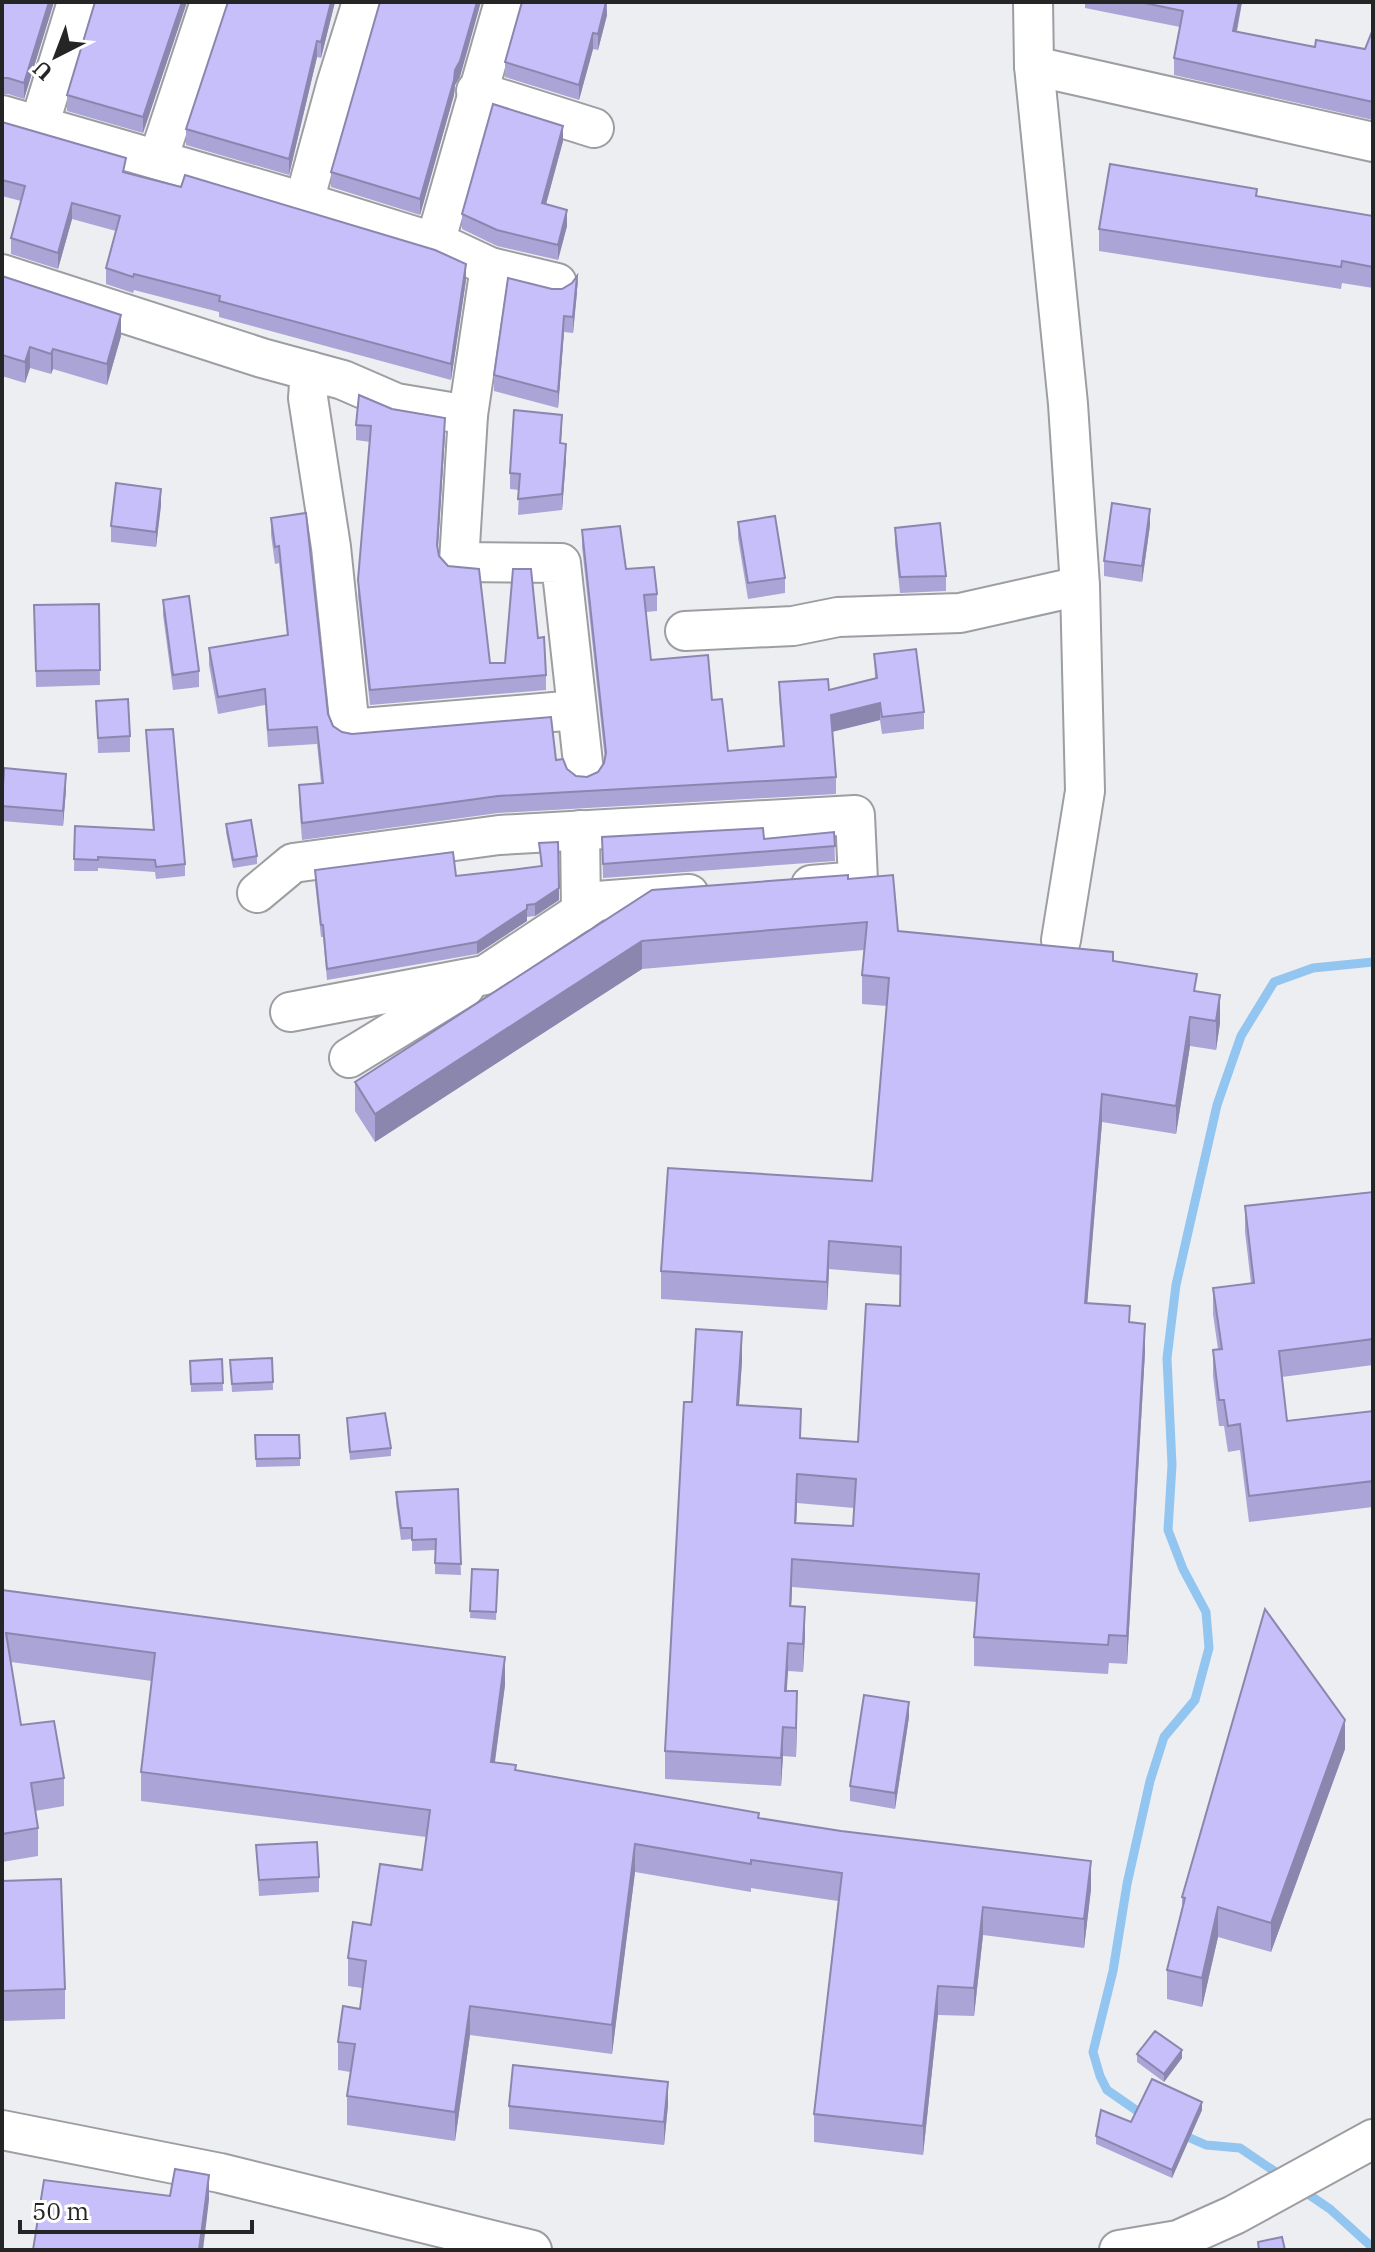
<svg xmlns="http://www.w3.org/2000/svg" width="1375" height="2252" viewBox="0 0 1375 2252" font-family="'IBM Plex Serif',serif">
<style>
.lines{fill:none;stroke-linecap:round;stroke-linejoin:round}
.stream{stroke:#93c5f1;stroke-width:9}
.minor-casing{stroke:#9d9ea2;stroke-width:42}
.minor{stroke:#fff;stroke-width:38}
.wall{fill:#aba4d6;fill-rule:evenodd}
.shaded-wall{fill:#8b86ae}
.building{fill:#c7bff9;stroke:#8b86ae;stroke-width:2;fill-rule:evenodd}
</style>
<rect width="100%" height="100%" fill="#edeef2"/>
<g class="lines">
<g class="stream">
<path d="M1146 2117 1107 2090 1100 2076 1093 2052 1113 1971 1127 1884 1150 1781 1164 1737 1195 1700 1209 1648 1206 1612 1183 1569 1168 1530 1172 1465 1167 1358 1176 1285 1217 1105 1241 1036 1274 982 1313 968 1373 962"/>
<path d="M1181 2134 1206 2145 1240 2148 1283 2177"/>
<path d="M1302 2190 1330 2209 1373 2248"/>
</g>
<g class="minor-casing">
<g id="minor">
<path d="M1033 2 1034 66 1068 404 1080 586 1085 791 1061 940"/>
<path d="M1034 66 1373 142"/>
<path d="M476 91 594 128"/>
<path d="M2 115 304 202 443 245 490 267 557 283"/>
<path d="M39 126 77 2"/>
<path d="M158 159 210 2"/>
<path d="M304 202 336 85 362 2"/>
<path d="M435 243 504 2"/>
<path d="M2 274 262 358 343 380 396 403 468 415 490 267"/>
<path d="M310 371 308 398 331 547 350 729 577 710"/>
<path d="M468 415 459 562 561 563 584 772"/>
<path d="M685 631 793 626 838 617 960 613 1080 586"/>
<path d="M580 830 581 912"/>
<path d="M257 893 293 863 499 835 855 815 858 881 811 885"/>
<path d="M290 1012 485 975 597 901 689 894"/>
<path d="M349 1058 465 987"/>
<path d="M2 2130 220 2173 532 2250"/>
<path d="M1119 2250 1178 2240 1234 2215 1373 2139"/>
</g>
</g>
<use href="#minor" class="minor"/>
</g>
<g class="wall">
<path d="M2 2H54L24 99 8 94H2Z"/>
<path d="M187 2 143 133 67 111V95Z"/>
<path d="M335 2 321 58 317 57 289 175 186 145V129Z"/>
<path d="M607 2V15L598 50 593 49 579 100 505 77V62Z"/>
<path d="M1085 2H1242L1237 32 1315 47 1365 49 1373 29V120L1174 75V58L1180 27 1085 8Z"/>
<path d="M460 77 455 85 454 95 420 215 331 187V172Z"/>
<path d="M2 122 126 173 466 280 451 380 219 317V312L134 290 133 293 106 284V268L116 231 72 219 58 269 11 254V238L21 201 2 196Z"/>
<path d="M563 141 546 204 567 226 558 260 497 246 462 229V214Z"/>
<path d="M1257 196 1373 216V288L1342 283 1341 289 1099 251V229Z"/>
<path d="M2 276 121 336 107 385 53 369 51 374 30 368 25 383 2 376Z"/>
<path d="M552 289 577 292 573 333 564 332 558 408 494 391V375Z"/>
<path d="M356 425 445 433 438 549 439 556 490 663H505L538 638 546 675V690L370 705 358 596V580L370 442 356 440Z"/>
<path d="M562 430 561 443 566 459 562 510 518 515 519 490 510 489V473Z"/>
<path d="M161 505 156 547 111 542V526Z"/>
<path d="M271 518 328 714 333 726 342 732 556 760 576 776 587 777 598 772 604 763 605 760 582 547V530L626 569 657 594V611L646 612 651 660 712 700 728 751 783 746 779 699V682L829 690 875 678 874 654 924 712V729L882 734 880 720 832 732 836 777V794L498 813 302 840 299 802V785L321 783 317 744 268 747 265 705 218 714 209 665V648L287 635 279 563 275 564 271 535Z"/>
<path d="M738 522 785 578V593L748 599 738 538Z"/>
<path d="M1150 525 1142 582 1104 576V561Z"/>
<path d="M895 528 946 576V591L900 593 895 544Z"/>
<path d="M163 600 199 671V687L173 690 163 615Z"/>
<path d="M99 604 100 685 36 687 34 605Z"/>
<path d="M96 701 130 736V752L98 753Z"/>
<path d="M146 730 185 864V876L156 879 155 872 98 868V871H74L75 826 153 830Z"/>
<path d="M66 789 63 826 2 821V798Z"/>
<path d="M226 824 257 856V864L233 868 226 832Z"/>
<path d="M834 832 835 861 603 878 602 837 764 839Z"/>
<path d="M539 843 559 900 535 916 527 917V921L477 954 327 980 323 937H321L315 882V870L456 876 541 866Z"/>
<path d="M848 879 898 931 1113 961 1197 991 1220 1023 1216 1050 1190 1046 1176 1134 1102 1122 1087 1303 1130 1322 1145 1352 1127 1664 1109 1663 1108 1674 974 1666V1637L977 1602 792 1587 791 1606 805 1635 803 1672 788 1671 786 1691 797 1720 796 1757 783 1756 781 1786 665 1779V1751L692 1402 742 1361 739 1405 801 1438 858 1442 900 1306 901 1275 829 1269 827 1310 661 1299V1271L872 1181 887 1006 862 1004V975L864 950 642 969 375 1142 355 1111V1082L595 928V926ZM797 1503 854 1508 853 1526 796 1523Z"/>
<path d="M1373 1192V1365L1282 1377 1287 1421 1373 1411V1507L1249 1522 1240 1450 1228 1452 1224 1426H1219L1213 1376V1350L1218 1349 1213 1314V1288L1251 1283 1245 1232V1206Z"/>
<path d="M272 1358 273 1390 232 1392 230 1360Z"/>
<path d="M222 1359 223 1391 191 1392 190 1361Z"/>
<path d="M347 1426 391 1448V1456L350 1460Z"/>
<path d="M255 1435 300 1458V1466L256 1467Z"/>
<path d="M458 1489 461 1575 435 1574V1550L412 1551V1539L401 1540 396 1503V1492Z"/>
<path d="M472 1569 498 1570 496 1620 470 1618Z"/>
<path d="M2 1590 505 1685 495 1762 516 1770 759 1818 1091 1889 1084 1948 983 1935 974 2016 938 2015 923 2155 814 2142V2114L838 1901 751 1888V1892L635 1872 612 2054 470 2035 455 2141 347 2125V2096L350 2072 338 2070V2042L360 2009 362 1988 348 1986V1958L371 1925 422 1870 426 1837 141 1801V1772L152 1681 11 1662 21 1725 64 1778V1806L35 1811 38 1828V1856L2 1862Z"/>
<path d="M909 1717 895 1809 850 1801V1786Z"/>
<path d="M1345 1749 1271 1952 1218 1937 1202 2007 1167 1999V1970L1182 1907V1897Z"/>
<path d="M256 1845 319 1877V1892L259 1896Z"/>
<path d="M2 1881 65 1989V2019L2 2021Z"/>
<path d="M1137 2054 1182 2058 1164 2082 1137 2062Z"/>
<path d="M668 2105 664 2145 509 2129V2106Z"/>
<path d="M1202 2110 1172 2178 1096 2144V2136L1131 2122Z"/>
</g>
<g class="shaded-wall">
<path d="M49 2H54L24 99V83Z"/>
<path d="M182 2H187L143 133V117Z"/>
<path d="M331 2H335L321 58V42Z"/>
<path d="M477 2H481L460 77 455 85 454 95 420 215V199L455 70Z"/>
<path d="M606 2 607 15 598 50V34Z"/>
<path d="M1239 2H1242L1233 48V31Z"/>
<path d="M593 33V49L579 100V85Z"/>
<path d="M317 41V57L289 175V159Z"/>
<path d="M563 126V141L542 219V203Z"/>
<path d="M72 203V219L58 269V253Z"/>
<path d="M567 210V226L558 260V245Z"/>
<path d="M466 264V280L451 380V364Z"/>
<path d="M577 276V292L573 333V317Z"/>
<path d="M121 315V336L107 385V364Z"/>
<path d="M564 316V332L558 408V392Z"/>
<path d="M30 347V368L25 383V362Z"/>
<path d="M53 349V369L51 374V354Z"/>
<path d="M445 418V433L437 561V545Z"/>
<path d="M566 444V459L562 510V494Z"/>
<path d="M161 489V505L156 547V532Z"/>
<path d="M1150 509V525L1142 582V566Z"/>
<path d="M880 703V720L831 732V715Z"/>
<path d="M66 774V789L63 826V811Z"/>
<path d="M559 888V900L535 916V904Z"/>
<path d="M527 909V921L477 954V942Z"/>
<path d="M642 941V969L375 1142V1114Z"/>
<path d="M1220 995V1023L1216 1050V1021Z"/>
<path d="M1190 1017V1046L1176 1134V1106Z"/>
<path d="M1102 1094V1122L1085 1332V1303Z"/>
<path d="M829 1241V1269L827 1310V1282Z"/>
<path d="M1145 1324V1352L1127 1664V1636Z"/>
<path d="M742 1332V1361L737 1433V1405Z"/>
<path d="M797 1474V1503L795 1551V1523Z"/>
<path d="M792 1559V1587L790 1634V1606Z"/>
<path d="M805 1607V1635L803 1672V1644Z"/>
<path d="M788 1643V1671L785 1719V1691Z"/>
<path d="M505 1657V1685L491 1790V1762Z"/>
<path d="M797 1691V1720L796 1757V1728Z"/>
<path d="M909 1702V1717L895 1809V1793Z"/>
<path d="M1345 1720V1749L1271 1952V1923Z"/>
<path d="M783 1727V1756L781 1786V1758Z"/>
<path d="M635 1844V1872L612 2054V2025Z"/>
<path d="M1091 1861V1889L1084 1948V1919Z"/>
<path d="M983 1907V1935L974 2016V1988Z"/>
<path d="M1218 1907V1937L1202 2007V1978Z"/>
<path d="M938 1986V2015L923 2155V2126Z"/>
<path d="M470 2006V2035L455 2141V2112Z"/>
<path d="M1182 2050V2058L1164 2082V2074Z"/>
<path d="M668 2082V2105L664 2145V2122Z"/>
<path d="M1202 2102V2110L1172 2178V2170Z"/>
<path d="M209 2175V2200L203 2250H199Z"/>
</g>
<g class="building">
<path d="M2 2H49L24 83 8 78H2Z"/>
<path d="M95 2H182L143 117 67 95Z"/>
<path d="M228 2H331L321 42 317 41 289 159 186 129Z"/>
<path d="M380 2H477L460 61 455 70 454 80 420 199 331 172Z"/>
<path d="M522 2H606L598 34 593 33 579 85 505 62Z"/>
<path d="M1140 2H1239L1233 31 1315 47 1316 40 1365 49 1373 29V102L1174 58 1183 11Z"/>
<path d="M493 104 563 126 542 203 567 210 558 245 497 230 462 214Z"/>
<path d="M2 122 126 158 123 172 181 187 185 175 435 250 466 264 451 364 219 301 220 296 134 274 133 277 106 268 120 216 72 203 58 253 11 238 25 186 2 180Z"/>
<path d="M1110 164 1257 189 1256 196 1373 216V267L1342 261 1341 267 1099 229Z"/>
<path d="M2 276 121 315 107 364 53 349 51 354 30 347 25 362 2 355Z"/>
<path d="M577 276 573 317 564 316 558 392 494 375 508 278 552 289H562L572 283Z"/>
<path d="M359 395 392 409 445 418 437 545 439 556 448 566 479 569 490 663H505L513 569H531L538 638 544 637 546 675 370 690 358 580 371 426 356 425Z"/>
<path d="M514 410 562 415 560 443 566 444 562 494 518 499 520 474 510 473Z"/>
<path d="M116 483 161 489 156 532 111 526Z"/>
<path d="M1112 503 1150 509 1142 566 1104 561Z"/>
<path d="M306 513 328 714 333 726 342 732 352 734 551 717 556 760 563 759 567 769 576 776 587 777 598 772 604 763 606 753 582 530 620 526 626 569 654 567 657 594 644 595 651 660 708 655 712 700 722 699 728 751 784 746 779 682 828 679 829 690 877 678 874 654 916 649 924 712 882 717 880 703 831 715 836 777 498 796 302 823 299 785 323 783 317 727 268 730 265 689 218 697 209 648 288 635 279 546 275 547 271 518Z"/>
<path d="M775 516 785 578 748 583 738 522Z"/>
<path d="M940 523 946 576 900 577 895 528Z"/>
<path d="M189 596 199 671 173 675 163 600Z"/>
<path d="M99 604 100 670 36 671 34 605Z"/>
<path d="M128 699 130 736 98 738 96 701Z"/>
<path d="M173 729 185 864 156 867 155 860 98 857V860L74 859 75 826 154 830 146 730Z"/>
<path d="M4 768 66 774 63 811 2 806Z"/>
<path d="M251 820 257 856 233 860 226 824Z"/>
<path d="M763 828 764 839 834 832 835 846 603 864 602 837Z"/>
<path d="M558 842 559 888 535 904 527 905V909L477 942 327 969 323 925H321L315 870 453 852 456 876 511 870 542 866 539 843Z"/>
<path d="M848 875V879L893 875 898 931 1113 952V961L1197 974 1194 991 1220 995 1216 1021 1190 1017 1176 1106 1102 1094 1085 1303 1130 1306 1129 1322 1145 1324 1127 1636 1109 1635 1108 1645 974 1637 979 1574 792 1559 790 1606 805 1607 803 1644 788 1643 785 1691H797L796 1728 783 1727 781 1758 665 1751 684 1402H692L696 1329 742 1332 737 1405 801 1409 800 1438 858 1442 866 1304 900 1306 901 1247 829 1241 827 1282 661 1271 668 1168 872 1181 889 978 862 975 867 922 642 941 375 1114 355 1082 652 890ZM797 1474 856 1479 853 1526 795 1523Z"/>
<path d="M1373 1192V1339L1279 1351 1287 1421 1373 1411V1481L1249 1496 1240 1424 1228 1426 1224 1400H1219L1213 1350 1222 1349 1213 1288 1254 1283 1245 1206Z"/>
<path d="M272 1358 273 1382 232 1384 230 1360Z"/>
<path d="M222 1359 223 1383 191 1384 190 1361Z"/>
<path d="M385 1413 391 1448 350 1452 347 1418Z"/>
<path d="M255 1435H299L300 1458 256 1459Z"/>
<path d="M458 1489 461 1564 435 1563 436 1539 412 1540V1528H401L396 1492Z"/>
<path d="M472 1569 498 1570 496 1612 470 1611Z"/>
<path d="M2 1590 505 1657 491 1762 516 1765 515 1770 759 1813 758 1818 841 1831 1091 1861 1084 1919 983 1907 974 1988 938 1986 923 2126 814 2114 842 1873 751 1860V1864L635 1844 612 2025 470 2006 455 2112 347 2096 355 2044 338 2042 343 2006 360 2009 366 1961 348 1958 353 1922 371 1925 380 1864 422 1870 430 1810 141 1772 155 1653 6 1633 21 1725 54 1721 64 1778 31 1783 38 1828 2 1834Z"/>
<path d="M1265 1609 1345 1720 1271 1923 1218 1907 1202 1978 1167 1970 1185 1898 1182 1897Z"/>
<path d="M864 1695 909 1702 895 1793 850 1786Z"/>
<path d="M317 1842 319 1877 259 1880 256 1845Z"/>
<path d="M61 1879 65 1989 2 1991V1881Z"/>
<path d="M1155 2031 1182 2050 1164 2074 1137 2054Z"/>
<path d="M513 2065 668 2082 664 2122 509 2106Z"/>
<path d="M1152 2079 1202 2102 1172 2170 1096 2136 1101 2110 1131 2122Z"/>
<path d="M175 2169 209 2175 199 2250H33L44 2180 170 2196Z"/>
<path d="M1282 2237 1285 2250H1259L1258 2242Z"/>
</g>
<rect width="1375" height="2252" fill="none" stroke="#252526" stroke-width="8"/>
<g transform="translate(56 56) rotate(222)" stroke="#ffffff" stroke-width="6" paint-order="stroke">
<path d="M0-6L14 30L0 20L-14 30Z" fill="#252526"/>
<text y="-12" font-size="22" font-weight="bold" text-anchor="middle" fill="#252526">U</text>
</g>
<path d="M20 2220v12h232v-12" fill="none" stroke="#252526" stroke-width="4"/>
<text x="32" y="2220" font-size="24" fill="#252526" stroke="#ffffff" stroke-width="6" paint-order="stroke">50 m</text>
</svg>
